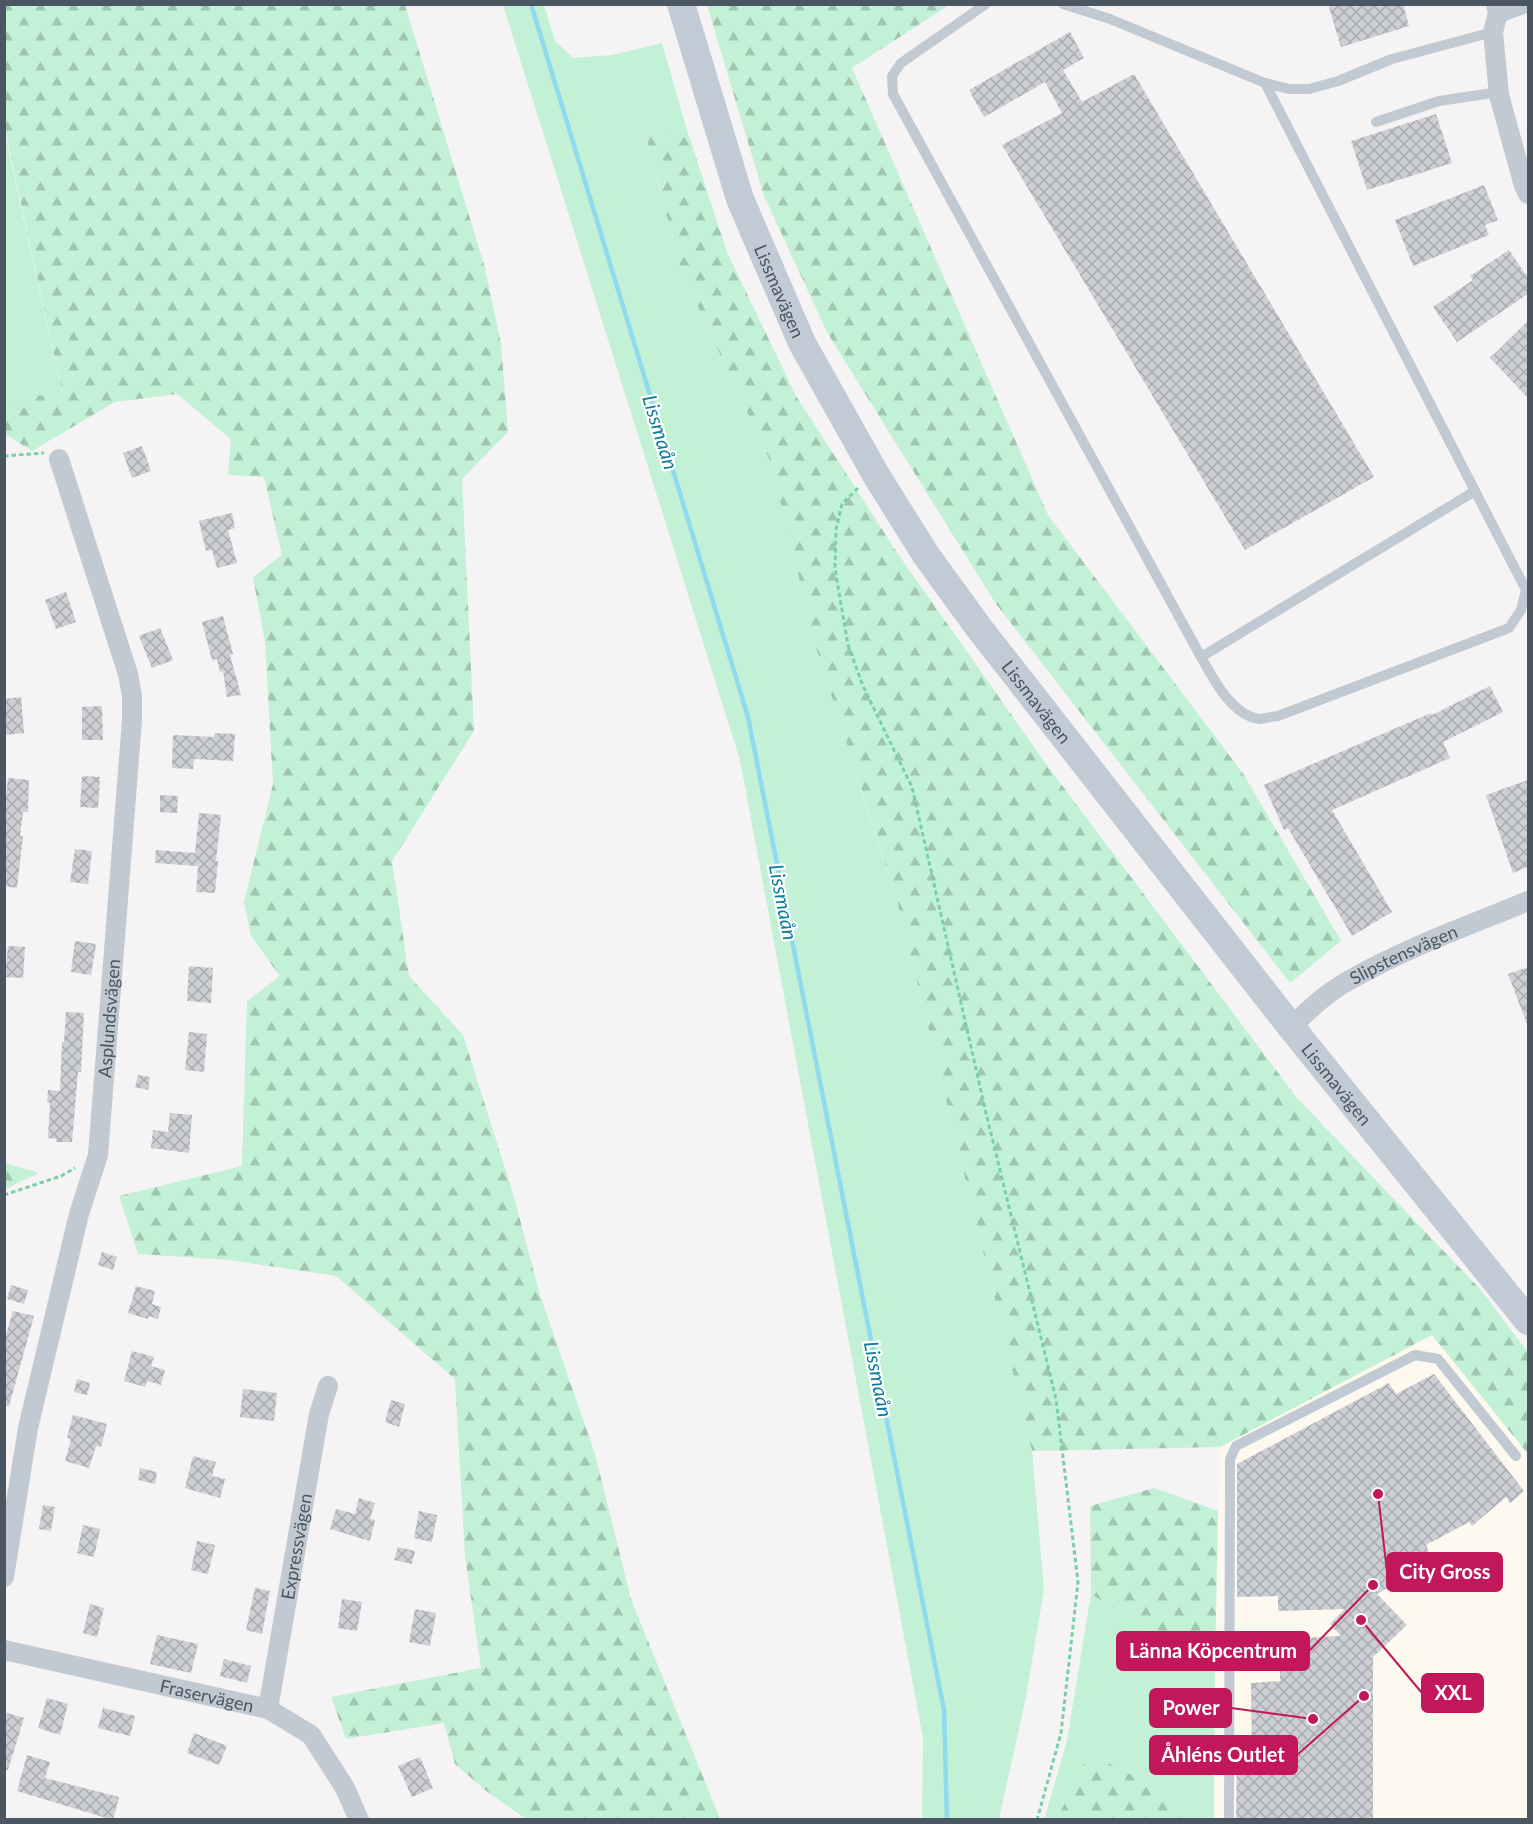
<svg xmlns="http://www.w3.org/2000/svg" width="1533" height="1824" viewBox="0 0 1533 1824" font-family="Lato,sans-serif">
<style>
.commercial{fill:#fdf9ef}
.grass{fill:#c3f1d5}
.forest{fill:url(#forest-firs)}
.lines{fill:none;stroke-linecap:round;stroke-linejoin:round}
.stream{stroke:#90daee;stroke-width:4.5}
.building{fill:url(#building-cross-hatch)}
.path{stroke:#7ad0a6;stroke-width:3;stroke-dasharray:4.5 3;stroke-linecap:butt}
.lane{stroke:#c1cad2;stroke-width:10}
.street{stroke:#c1cad2;stroke-width:20}
.secondary{stroke:#c1cbd6;stroke-width:28}
.labels{text-anchor:middle;dominant-baseline:central;stroke-width:4.5;stroke-linejoin:round;paint-order:stroke}
.street-label{font-size:18px;fill:#4a5661;stroke:#fff}
.water-label{font-size:20px;font-style:italic;fill:#0c7c9b;stroke:#fff}
.leader{fill:none;stroke:#c2185b;stroke-width:2}
.callout-dot{fill:#c2185b;stroke:#fff;stroke-width:2}
.callout{fill:#c2185b;stroke:#c2185b;stroke-width:2}
.callout-label{font-size:20px;text-anchor:middle;font-weight:bold;fill:#fff}
</style>
<defs>
<pattern id="forest-firs" width="22" height="20" patternUnits="userSpaceOnUse" patternTransform="scale(1.5)"><rect width="22" height="20" fill="#c3f1d5"/><path d="M5 1l3.5 6h-7zM16 11l3.5 6h-7z" fill="#a0c6b0"/></pattern>
<pattern id="building-cross-hatch" width="8" height="8" patternUnits="userSpaceOnUse" patternTransform="scale(1.5)"><rect width="8" height="8" fill="#cdcfd5"/><path d="M0 0l8 8M0 8l8-8" fill="none" stroke="#a8abb0"/></pattern>
</defs>
<rect width="100%" height="100%" fill="#f5f3f3"/>
<path class="commercial" d="M1432 1335 1528 1454V1819L1214 1820 1213 1781 1220 1447Z"/>
<g class="grass">
<path d="M503 5H544L555 41 573 58 612 55 662 43 686 127 646 138 682 273 771 463 858 780 897 900 1032 1451 1044 1590 1025 1702 999 1819H922L923 1738 740 760Z"/>
<path d="M4 130 63 397 15 396 5 415Z"/>
<path d="M1091 1594 1146 1629 1215 1658 1214 1819H1192L1187 1804 1044 1820 1067 1741Z"/>
</g>
<g class="forest">
<path d="M4 5H405L485 268 501 344 508 432 462 479 474 731 392 861 409 976 463 1035 514 1197 540 1295 595 1454 631 1599 720 1819H526L485 1790 455 1764 444 1723 346 1739 331 1697 481 1668 465 1556 455 1379 336 1276 229 1260 138 1254 119 1196 242 1166 247 1001 280 976 251 936 244 902 273 784 265 642 253 577 282 555 264 477 228 475 231 439 177 394 115 402 32 451 5 434V415L15 395 63 396 5 130Z"/>
<path d="M707 5H949L852 68 1048 515 1244 775 1341 941 1290 983 996 604 828 334 764 196Z"/>
<path d="M686 127 727 252 796 396 898 554 1046 764 1297 1098 1479 1288 1528 1352V1454L1432 1335 1220 1447 1032 1451 897 900 816 647 771 463 682 273 646 137Z"/>
<path d="M5 1163 39 1173 5 1189Z"/>
<path d="M1154 1488 1218 1511 1215 1658 1146 1629 1091 1594 1090 1506Z"/>
<path d="M1089 1753 1187 1804 1192 1819H1057Z"/>
</g>
<g class="lines">
<path class="stream" d="M531 4 748 717 944 1710 947 1820"/>
</g>
<g class="building">
<path d="M1328 4H1403L1409 26 1341 47Z"/>
<path d="M1070 32 1084 58 1063 70 1082 102 1134 74 1374 477 1245 550 1002 145 1062 113 1045 82 984 117 969 90Z"/>
<path d="M1436 114 1452 163 1367 190 1351 141Z"/>
<path d="M1484 185 1498 220 1485 225 1489 235 1413 266 1395 220Z"/>
<path d="M1509 250 1528 278V294L1457 342 1433 307 1473 280 1470 276Z"/>
<path d="M1528 321V398L1490 358Z"/>
<path d="M142 446 151 471 132 478 123 453Z"/>
<path d="M232 513 235 528 228 530 237 563 217 568 212 550 206 551 199 521Z"/>
<path d="M66 592 76 622 56 629 45 600Z"/>
<path d="M223 616 233 654 230 655 241 695 227 697 223 671 220 672 217 659 212 660 202 622Z"/>
<path d="M160 628 173 660 152 668 139 636Z"/>
<path d="M1490 686 1503 712 1443 742 1450 758 1332 810 1392 912 1352 936 1288 828 1284 830 1264 785 1431 713 1432 715Z"/>
<path d="M21 697 24 733 4 735V699Z"/>
<path d="M102 706 103 740H82V707Z"/>
<path d="M215 733 235 734 233 761 194 759 193 769 172 768 173 735 214 737Z"/>
<path d="M82 776 100 777 98 808 80 807Z"/>
<path d="M8 778 29 780 28 812H23L20 836H23L17 888 4 886V815Z"/>
<path d="M1528 780V867L1513 873 1486 795Z"/>
<path d="M160 795 178 796 177 813 160 812Z"/>
<path d="M199 813 221 815 216 861H218L215 893 196 892 198 866 155 863 156 850 195 853Z"/>
<path d="M75 849 92 851 88 884 70 882Z"/>
<path d="M75 941 96 944 91 975 71 972Z"/>
<path d="M8 946 25 947 23 978 5 977Z"/>
<path d="M189 966 213 968 211 1003 187 1001Z"/>
<path d="M1528 967V1024H1527L1508 974Z"/>
<path d="M66 1012 84 1013 81 1072H78L72 1142H56V1139L48 1138 50 1103 47 1102 48 1090 60 1091 62 1042H64Z"/>
<path d="M189 1032 207 1034 204 1072 185 1070Z"/>
<path d="M138 1075 150 1077 148 1090 135 1087Z"/>
<path d="M170 1113 192 1115 189 1153 151 1148 153 1130 168 1132Z"/>
<path d="M102 1252 117 1257 113 1270 98 1265Z"/>
<path d="M11 1285 28 1290 24 1304 7 1299Z"/>
<path d="M136 1286 155 1291 152 1304 161 1307 158 1319 149 1316 148 1319 128 1313Z"/>
<path d="M13 1311 34 1316 9 1406H4V1341Z"/>
<path d="M132 1351 154 1357 151 1366 165 1370 161 1385 147 1381 145 1387 124 1381Z"/>
<path d="M1434 1374 1524 1491 1510 1503 1506 1497 1472 1526 1469 1522 1426 1545 1430 1556 1408 1567 1412 1573 1377 1594 1407 1625 1373 1657V1820H1236L1237 1758 1252 1756 1251 1683 1280 1681V1639L1341 1636 1330 1624 1345 1609 1278 1611V1596L1237 1597V1464L1389 1383 1396 1394Z"/>
<path d="M77 1379 90 1383 87 1395 74 1392Z"/>
<path d="M243 1389 277 1393 274 1421 240 1417Z"/>
<path d="M391 1400 405 1404 399 1427 385 1422Z"/>
<path d="M73 1415 107 1424 101 1447 96 1446 89 1468 65 1461 71 1439 67 1438Z"/>
<path d="M193 1456 216 1462 212 1476 225 1479 220 1498 185 1488Z"/>
<path d="M140 1468 157 1472 155 1484 138 1480Z"/>
<path d="M359 1498 375 1503 370 1519 375 1520 370 1541 330 1529 336 1509 355 1514Z"/>
<path d="M43 1505 55 1507 51 1531 39 1529Z"/>
<path d="M419 1511 437 1515 432 1542 414 1538Z"/>
<path d="M83 1525 100 1529 94 1557 77 1553Z"/>
<path d="M197 1541 215 1545 208 1574 191 1570Z"/>
<path d="M398 1547 415 1551 412 1564 394 1560Z"/>
<path d="M255 1588 270 1591 262 1634 246 1630Z"/>
<path d="M342 1599 362 1602 357 1631 338 1628Z"/>
<path d="M90 1604 104 1608 97 1637 83 1633Z"/>
<path d="M415 1609 436 1613 430 1646 409 1642Z"/>
<path d="M157 1635 198 1644 191 1673 150 1664Z"/>
<path d="M224 1659 251 1666 247 1683 220 1676Z"/>
<path d="M47 1698 68 1704 60 1735 38 1728Z"/>
<path d="M103 1708 135 1716 130 1736 98 1728Z"/>
<path d="M4 1712 24 1718 8 1770H4Z"/>
<path d="M194 1733 227 1746 219 1765 187 1753Z"/>
<path d="M27 1755 50 1762 45 1778 119 1797 113 1820 17 1791Z"/>
<path d="M420 1757 433 1788 412 1797 398 1766Z"/>
</g>
<g class="lines">
<g class="path">
<path d="M4 456 44 453"/>
<path d="M858 488 842 504 836 529 835 569 848 645 863 686 912 787 986 1113 1056 1399 1078 1582 1061 1733 1037 1820"/>
<path d="M4 1195 61 1176 75 1168"/>
</g>
<g class="lane">
<path d="M986 4 901 63 892 76 893 94 1201 657 1475 491"/>
<path d="M1063 4 1110 19 1265 83 1289 89H1309L1338 81 1392 59 1493 32"/>
<path d="M1376 122 1439 101 1499 92"/>
<path d="M1201 657C1213 678 1231 715 1259 719 1264 719 1272 716 1278 716L1509 628 1521 610 1526 590 1265 83"/>
<path d="M1229 1820 1230 1459 1236 1446 1415 1355 1438 1359 1516 1456"/>
</g>
<g class="street">
<path d="M1496 4 1498 13 1493 32 1499 95 1524 186 1528 194"/>
<path d="M1498 13 1523 4"/>
<path id="s1" d="M1291 1027C1309 1010 1326 993 1348 981 1405 948 1468 926 1528 901"/>
<path id="s2" d="M4 1577 28 1428 79 1214 98 1155 132 720V696L128 674 59 459"/>
<path id="s3" d="M4 1650 268 1709 311 1735 345 1788 359 1820"/>
<path id="s4" d="M268 1709 319 1414 328 1386"/>
</g>
<path class="secondary" id="s5" d="M681 4 740 199 802 343 876 475 926 555 979 628 1291 1027 1528 1321"/>
</g>
<g class="labels">
<g class="street-label">
<text stroke="none"><textPath href="#s5" startOffset="304">Lissmavägen</textPath></text>
<text stroke="none"><textPath href="#s5" startOffset="790">Lissmavägen</textPath></text>
<text stroke="none"><textPath href="#s1" startOffset="135">Slipstensvägen</textPath></text>
<text stroke="none"><textPath href="#s2" startOffset="570">Asplundsvägen</textPath></text>
<text stroke="none"><textPath href="#s5" startOffset="1276">Lissmavägen</textPath></text>
<text stroke="none"><textPath href="#s4" startOffset="165">Expressvägen</textPath></text>
<text stroke="none"><textPath href="#s3" startOffset="208">Fraservägen</textPath></text>
</g>
<g class="water-label">
<text transform="translate(661 432) rotate(73)">Lissmaån</text>
<text transform="translate(784 902) rotate(79)">Lissmaån</text>
<text transform="translate(879 1379) rotate(79)">Lissmaån</text>
</g>
</g>
<path class="leader" d="M1378 1494L1387 1572M1373 1585L1309 1651M1361 1620L1422 1693M1313 1719L1231 1708M1364 1696L1297 1755"/>
<g class="callout-dot">
<circle cx="1378" cy="1494" r="6"/>
<circle cx="1373" cy="1585" r="6"/>
<circle cx="1361" cy="1620" r="6"/>
<circle cx="1313" cy="1719" r="6"/>
<circle cx="1364" cy="1696" r="6"/>
</g>
<g class="callout">
<rect x="1387" y="1553" width="115" height="38" rx="6"/>
<rect x="1117" y="1632" width="192" height="38" rx="6"/>
<rect x="1422" y="1674" width="61" height="38" rx="6"/>
<rect x="1150" y="1689" width="81" height="38" rx="6"/>
<rect x="1150" y="1736" width="147" height="38" rx="6"/>
</g>
<g class="callout-label">
<text x="1445" y="1579">City Gross</text>
<text x="1213" y="1658">Länna Köpcentrum</text>
<text x="1453" y="1700">XXL</text>
<text x="1191" y="1715">Power</text>
<text x="1223" y="1762">Åhléns Outlet</text>
</g>
<rect width="1533" height="1824" fill="none" stroke="#4a5661" stroke-width="12"/>
</svg>
